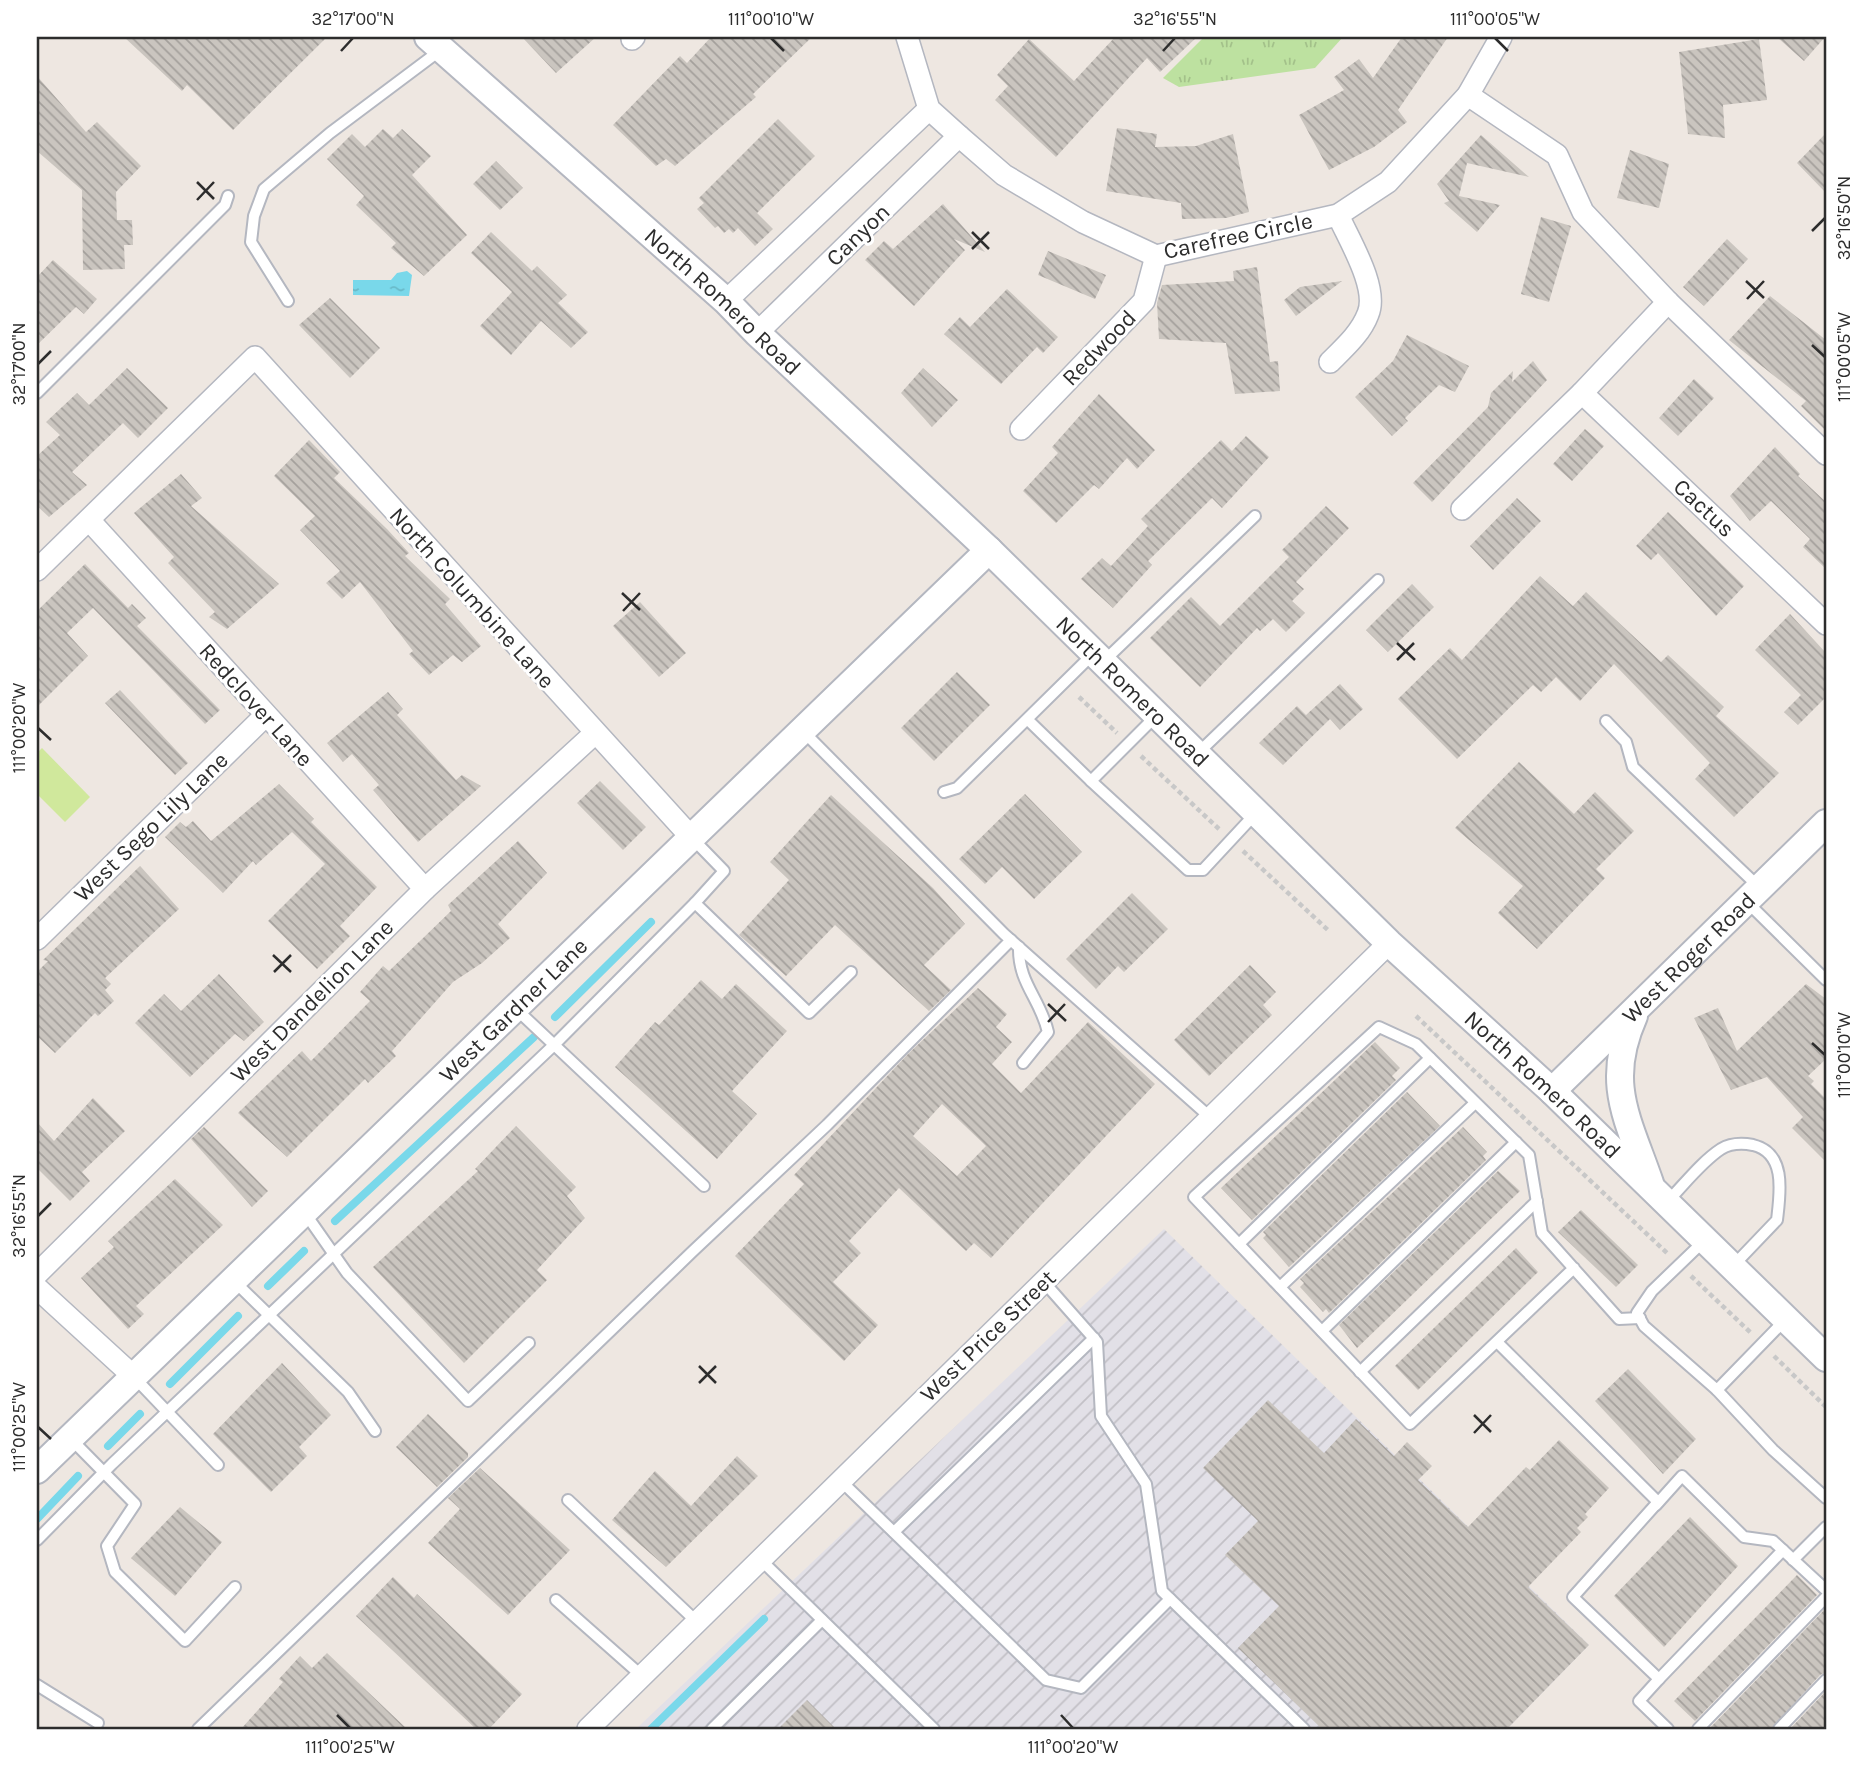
<svg xmlns="http://www.w3.org/2000/svg" width="1863" height="1766" viewBox="0 0 1863 1766" font-family="Karla,sans-serif">
<style>
.industrial{fill:url(#industrial-furrows)}
.grass{fill:url(#grass-tufts)}
.pitch{fill:#d0e89c}
.water{fill:url(#water-ripples)}
.lines{fill:none;stroke-linecap:round;stroke-linejoin:round}
.stream{stroke:#79d8ea;stroke-width:8}
.building{fill:url(#building-back-hatch);fill-rule:evenodd}
.service-casing{stroke:#b4b7c0;stroke-width:14}
.minor-casing{stroke:#b4b7c0;stroke-width:24}
.tertiary-casing{stroke:#b4b7c0;stroke-width:30}
.path{stroke:#c8c8c8;stroke-width:4.5;stroke-dasharray:5 3.5;stroke-linecap:butt}
.service{stroke:#fff;stroke-width:10}
.minor{stroke:#fff;stroke-width:21}
.tertiary{stroke:#fff;stroke-width:26}
.ticks{fill:none;stroke:#2d2d2d;stroke-width:2.5}
.labels{text-anchor:middle;dominant-baseline:central;stroke-width:6;stroke-linejoin:round;paint-order:stroke}
.street-label{font-size:23px;fill:#2d2d2d;stroke:#fff}
.neatline{fill:none;stroke:#2d2d2d;stroke-width:2.5}
.ticks-label{font-size:18px;text-anchor:middle;fill:#2d2d2d}
</style>
<defs>
<pattern id="industrial-furrows" width="10" height="10" patternUnits="userSpaceOnUse" patternTransform="scale(1.75)"><rect width="10" height="10" fill="#e2e0e7"/><path d="M-1 1l2-2M0 10L10 0M9 11l2-2" fill="none" stroke="#c2c0c6"/></pattern>
<pattern id="grass-tufts" width="24" height="20" patternUnits="userSpaceOnUse" patternTransform="scale(1.75)"><rect width="24" height="20" fill="#bde1a0"/><path d="M3 7l-1-3M5 7V3M7 7l1-3M15 17l-1-3M17 17v-4M19 17l1-3" fill="none" stroke="#a3c18a"/></pattern>
<pattern id="water-ripples" width="26" height="14" patternUnits="userSpaceOnUse" patternTransform="scale(1.75)"><rect width="26" height="14" fill="#79d8ea"/><path d="M2 4q2-2 4 0t4 0M15 11q2-2 4 0t4 0" fill="none" stroke="#69bac9"/></pattern>
<pattern id="building-back-hatch" width="6" height="6" patternUnits="userSpaceOnUse" patternTransform="scale(1.75)"><rect width="6" height="6" fill="#cac5bf"/><path d="M-1 5l2 2M0 0l6 6M5-1l2 2" fill="none" stroke="#a4a09c"/></pattern>
</defs>
<rect width="100%" height="100%" fill="#eee7e1"/>
<path class="industrial" d="M1164 1229 1589 1645 1507 1729H636Z"/>
<path class="grass" d="M1204 37H1343L1315 68 1179 87 1163 78Z"/>
<path class="pitch" d="M42 748 90 797 65 822 37 794V753Z"/>
<path class="water" d="M407 271 412 275 409 296 353 295V280H391L397 273Z"/>
<g class="lines">
<g class="stream">
<path d="M555 1017 651 922"/>
<path d="M335 1221 534 1037"/>
<path d="M268 1286 304 1251"/>
<path d="M170 1384 238 1316"/>
<path d="M108 1446 140 1414"/>
<path d="M37 1519 78 1476"/>
<path d="M651 1729 764 1619"/>
</g>
</g>
<g class="building">
<path d="M124 37H327L233 130 187 85 182 91Z"/>
<path d="M522 37H596L556 73Z"/>
<path d="M711 37H812L753 94 756 97 675 166 666 159 656 166 613 125 680 56 687 63Z"/>
<path d="M1115 37H1197L1160 72 1147 58 1056 157 995 100 1008 86 997 75 1029 39 1074 81Z"/>
<path d="M1402 37H1448L1398 110 1407 122 1374 147 1329 170 1299 115 1344 90 1334 77 1359 59 1373 78Z"/>
<path d="M1777 37H1825L1804 61Z"/>
<path d="M1759 39 1767 100 1723 105 1725 138 1688 134 1679 52Z"/>
<path d="M37 76 86 132 97 122 141 166 116 192 117 220H132L133 245H124L125 269 83 270 82 190 37 151Z"/>
<path d="M778 119 815 156 757 213 773 229 755 246 738 228 733 233 729 229 724 233 718 226 715 228 697 209 704 203 699 198Z"/>
<path d="M1117 128 1157 134 1155 147 1196 146 1233 134 1249 212 1226 218 1182 219 1181 203 1106 191Z"/>
<path d="M383 129 393 138 402 129 431 156 412 175 467 235 424 276 391 248 396 243 356 205 364 196 327 159 352 134 365 147Z"/>
<path d="M1826 133V193L1797 163Z"/>
<path d="M1481 135 1529 177 1467 163 1459 196 1500 205 1477 232 1444 203 1449 201 1437 184Z"/>
<path d="M1630 150 1669 164 1659 208 1617 198Z"/>
<path d="M496 161 523 188 500 210 473 184Z"/>
<path d="M943 204 985 252 954 239 965 250 914 306 865 260 884 241 893 249Z"/>
<path d="M1541 217 1571 226 1549 302 1521 294Z"/>
<path d="M491 232 532 271 537 266 567 295 558 303 588 332 571 348 541 321 511 355 480 326 512 292 471 253Z"/>
<path d="M1727 239 1748 259 1704 306 1683 287Z"/>
<path d="M1048 251 1106 275 1095 299 1038 275Z"/>
<path d="M53 260 97 299 84 314 76 307 37 345V277Z"/>
<path d="M1257 267 1270 362 1278 361 1280 391 1235 394 1226 343 1159 339 1157 303 1162 285 1234 281 1233 271Z"/>
<path d="M1342 281 1296 316 1284 300 1300 287Z"/>
<path d="M1007 289 1058 337 1043 353 1037 347 1001 384 944 334 960 317 970 327Z"/>
<path d="M1770 296 1826 340V431L1801 406 1806 401 1729 340Z"/>
<path d="M330 298 380 348 350 378 299 325Z"/>
<path d="M1407 335 1469 366 1455 392 1439 385 1405 418 1408 421 1392 436 1355 397 1393 361Z"/>
<path d="M1533 361 1547 380 1432 502 1413 483 1488 407 1491 393 1513 371 1512 382Z"/>
<path d="M127 368 168 408 138 438 123 423 72 472 87 485 49 517 37 506V456L60 435 46 422 77 393 89 405Z"/>
<path d="M923 368 958 400 932 427 901 393Z"/>
<path d="M1694 379 1714 398 1678 436 1659 418Z"/>
<path d="M1099 394 1155 450 1137 469 1127 458 1099 489 1094 485 1056 523 1023 491 1058 453 1052 447Z"/>
<path d="M1585 429 1604 446 1572 481 1553 464Z"/>
<path d="M1246 436 1269 457 1222 508 1212 498 1148 561 1152 565 1113 608 1081 579 1102 558 1111 566 1148 526 1141 519 1221 440 1232 451Z"/>
<path d="M309 440 340 472 334 478 387 529 409 553 405 556 450 599 445 604 481 646 462 662 453 655 429 675 409 654 413 651 360 582 342 599 326 583 340 571 300 530 315 516 274 476Z"/>
<path d="M1775 447 1800 474 1798 476 1826 502V569L1803 547 1810 539 1771 501 1750 521 1730 496Z"/>
<path d="M181 474 202 498 191 506 279 584 227 629 209 617 215 612 168 563 174 557 134 513Z"/>
<path d="M1517 498 1541 521 1493 570 1470 546Z"/>
<path d="M1326 506 1349 528 1296 582 1304 589 1292 601 1305 613 1286 632 1273 619 1260 631 1257 628 1200 687 1150 638 1191 597 1220 626 1289 557 1282 550Z"/>
<path d="M1668 512 1744 586 1716 616 1658 553 1651 560 1636 546Z"/>
<path d="M85 564 128 608 132 604 146 618 137 626 220 710 205 724 93 608 67 633 88 656 37 707V611Z"/>
<path d="M1540 576 1573 606 1586 592 1661 662 1668 655 1724 707 1716 716 1779 773 1734 817 1695 779 1710 763 1614 664 1580 701 1556 677 1541 692 1533 685 1457 759 1398 699 1450 648 1462 660Z"/>
<path d="M1412 584 1434 607 1388 652 1366 630Z"/>
<path d="M640 602 686 653 659 677 613 626Z"/>
<path d="M1790 614 1826 653V697L1798 725 1784 712 1801 695 1755 650Z"/>
<path d="M957 672 990 705 934 761 901 728Z"/>
<path d="M1340 684 1363 709 1340 730 1330 719 1283 765 1259 743 1297 706 1306 715Z"/>
<path d="M120 690 188 763 175 775 105 703Z"/>
<path d="M388 692 403 709 397 715 456 780 462 775 481 786 418 842 373 790 379 785 352 754 343 762 327 743Z"/>
<path d="M1519 762 1574 814 1595 792 1634 831 1596 869 1605 878 1537 949 1498 913 1523 886 1455 828Z"/>
<path d="M600 781 646 827 623 850 577 803Z"/>
<path d="M279 784 314 819 311 822 377 887 340 926 350 936 317 969 268 921 325 864 292 832 256 865 253 861 223 893 165 837 180 822 186 827 193 821 211 841Z"/>
<path d="M1025 794 1082 852 1034 899 1002 867 985 884 959 859Z"/>
<path d="M831 795 933 888 965 924 924 965 951 990 929 1011 835 925 786 976 739 935 789 880 770 862Z"/>
<path d="M518 841 547 873 498 924 510 938 482 963 453 982 392 1051 396 1056 368 1083 365 1079 287 1157 238 1113 302 1051 311 1061 370 1001 360 992 383 966 389 971 451 911 448 905Z"/>
<path d="M140 866 179 909 105 978 111 984 105 990 114 1001 98 1016 95 1013 55 1053 37 1036V972L48 961 43 960Z"/>
<path d="M1132 893 1168 929 1124 972 1118 966 1096 989 1066 959Z"/>
<path d="M1250 965 1276 992 1263 1005 1272 1015 1209 1076 1174 1040Z"/>
<path d="M219 974 264 1022 244 1041 235 1034 190 1077 135 1023 164 994 181 1011Z"/>
<path d="M701 980 722 999 736 984 787 1031 732 1091 757 1114 717 1159 615 1067 655 1022 659 1025Z"/>
<path d="M1806 984 1826 999V1059L1808 1076 1814 1081 1811 1084 1826 1099V1162L1792 1128 1803 1117 1767 1077 1731 1090 1694 1018 1718 1008 1737 1051Z"/>
<path d="M978 988 1007 1014 996 1027 1012 1042 992 1064 1021 1093 1088 1022 1155 1084 991 1258 974 1243 966 1251 899 1188 849 1241 861 1253 833 1282 878 1325 844 1361 735 1256 804 1184 794 1175 908 1054ZM942 1104 986 1146 957 1176 913 1136Z"/>
<path d="M1375 1042 1400 1068 1392 1076 1396 1080 1252 1220 1221 1188Z"/>
<path d="M1407 1092 1440 1126 1289 1267 1263 1238 1266 1235 1263 1232Z"/>
<path d="M93 1098 125 1131 82 1172 90 1181 70 1201 37 1168V1122L54 1141Z"/>
<path d="M516 1126 576 1187 567 1196 585 1218 537 1270 547 1280 464 1363 373 1267 478 1171 475 1169Z"/>
<path d="M204 1127 268 1191 252 1207 191 1139Z"/>
<path d="M1463 1127 1487 1152 1483 1156 1486 1160 1329 1313 1326 1309 1323 1312 1300 1287 1304 1283 1300 1279Z"/>
<path d="M1498 1171 1520 1191 1357 1348 1339 1325Z"/>
<path d="M175 1179 223 1225 136 1306 144 1314 128 1329 81 1278 114 1247 108 1241Z"/>
<path d="M1581 1210 1638 1265 1616 1287 1558 1232Z"/>
<path d="M1516 1248 1538 1272 1418 1390 1395 1366Z"/>
<path d="M282 1363 331 1415 299 1447 307 1456 271 1492 213 1434Z"/>
<path d="M1628 1369 1696 1439 1663 1474 1595 1401Z"/>
<path d="M1268 1400 1324 1453 1356 1419 1394 1456 1407 1442 1432 1466 1418 1480 1468 1527 1526 1467 1530 1470 1559 1440 1609 1488 1585 1514 1588 1517 1577 1528 1581 1532 1528 1587 1589 1645 1507 1729H1322L1238 1648 1279 1606 1225 1555 1258 1521 1203 1468Z"/>
<path d="M428 1414 468 1453V1457L437 1487 396 1447Z"/>
<path d="M737 1456 758 1476 666 1567 612 1520 655 1471 691 1506Z"/>
<path d="M480 1468 570 1550 508 1615 428 1543 460 1509 448 1498Z"/>
<path d="M180 1507 222 1542 175 1596 131 1558Z"/>
<path d="M1690 1517 1738 1566 1664 1647 1614 1596Z"/>
<path d="M1797 1575 1817 1595 1695 1721 1674 1701Z"/>
<path d="M393 1577 414 1598 417 1594 522 1694 489 1729H476L356 1616Z"/>
<path d="M1826 1608V1672L1820 1675 1771 1729H1709Z"/>
<path d="M327 1653 407 1729H241L283 1682 279 1679 300 1656 312 1668Z"/>
<path d="M1826 1691V1729H1790Z"/>
<path d="M807 1700 836 1729H778Z"/>
</g>
<g class="lines">
<g class="service-casing">
<g id="service">
<path d="M288 301 251 242 254 216 264 189 330 133 442 49"/>
<path d="M37 393 225 205 228 196"/>
<path d="M1103 662 1255 516"/>
<path d="M1029 721 1091 781 1157 715"/>
<path d="M1606 721 1626 742 1633 767 1760 888"/>
<path d="M802 730 1004 934 1211 1118"/>
<path d="M1197 754 1378 580"/>
<path d="M1091 781 1188 870H1203L1256 813"/>
<path d="M944 792 957 788 1094 653"/>
<path d="M691 837 724 871 695 903 809 1013 851 972"/>
<path d="M1746 901 1826 980"/>
<path d="M1019 947C1018 983 1040 998 1048 1032L1023 1063"/>
<path d="M515 1008 704 1186"/>
<path d="M1666 1203C1683 1186 1701 1162 1721 1149 1731 1143 1742 1143 1753 1145 1787 1153 1780 1194 1777 1220L1732 1267"/>
<path d="M305 1213 347 1273 468 1401 529 1343"/>
<path d="M1705 1240 1652 1291 1637 1313 1644 1326 1717 1390 1786 1319"/>
<path d="M1239 1244 1430 1058"/>
<path d="M1574 1268 1410 1424 1194 1197 1379 1027 1416 1044 1529 1155 1542 1233 1619 1319 1640 1318"/>
<path d="M234 1281 348 1392 375 1431"/>
<path d="M1044 1282 1097 1342 1101 1416 1146 1484 1162 1591 1304 1729"/>
<path d="M1280 1287 1475 1103"/>
<path d="M1322 1331 1516 1142"/>
<path d="M1497 1342 1658 1502 1573 1597 1659 1679 1639 1701 1668 1729"/>
<path d="M1360 1372 1537 1201"/>
<path d="M133 1376 218 1465"/>
<path d="M1717 1390 1773 1450 1826 1498"/>
<path d="M70 1438 135 1504 107 1546 115 1572 185 1641 235 1587"/>
<path d="M841 1481 1046 1680 1081 1688 1170 1599"/>
<path d="M568 1500 697 1622"/>
<path d="M1656 1505 1682 1476 1744 1537 1773 1541 1826 1590"/>
<path d="M894 1532 1094 1338"/>
<path d="M37 1540 112 1464 554 1045 695 903"/>
<path d="M761 1560 934 1729"/>
<path d="M1793 1560 1826 1527"/>
<path d="M556 1600 642 1676"/>
<path d="M1659 1679 1783 1550"/>
<path d="M37 1685 98 1723"/>
<path d="M198 1729 693 1251 827 1125 1011 940"/>
<path d="M712 1729 822 1620"/>
<path d="M1698 1729 1826 1597"/>
<path d="M1779 1729 1826 1680"/>
</g>
</g>
<g class="minor-casing">
<g id="minor">
<path d="M907 37 929 109 959 136 1004 175 1083 222 1156 256 1338 215 1388 182 1468 95 1501 37"/>
<path d="M632 39 634 37"/>
<path d="M1468 95 1557 155 1583 212 1668 302 1826 454"/>
<path d="M726 301 929 109"/>
<path d="M757 333 959 136"/>
<path d="M1330 362C1344 348 1361 333 1368 314 1379 288 1349 240 1338 215"/>
<path d="M1582 393 1826 624"/>
<path d="M1021 429 1144 301 1156 256"/>
<path d="M1462 509 1582 393 1668 302"/>
<path d="M89 520 425 889"/>
<path d="M37 570 255 357 691 837"/>
<path d="M37 939 265 716"/>
<path d="M37 1274 425 889 594 734"/>
<path d="M37 1288 132 1375"/>
<path d="M588 1729 1389 943"/>
</g>
</g>
<g class="tertiary-casing">
<g id="tertiary">
<path id="s1" d="M428 37 726 301 757 333 989 550 1389 943 1552 1091 1826 1358"/>
<path d="M1634 1016C1604 1083 1628 1119 1650 1183"/>
<path id="s2" d="M1552 1091 1826 823"/>
<path id="s3" d="M37 1470 989 550"/>
</g>
</g>
<g class="path">
<path d="M1079 697 1117 733"/>
<path d="M1141 756 1219 829"/>
<path d="M1243 851 1330 932"/>
<path d="M1416 1016 1667 1253"/>
<path d="M1691 1276 1751 1333"/>
<path d="M1774 1356 1826 1407"/>
</g>
<use href="#service" class="service"/>
<use href="#minor" class="minor"/>
<use href="#tertiary" class="tertiary"/>
</g>
<path class="ticks" d="M771 38 784 51M1495 38 1508 51M341 51 353 38M1163 51 1175 38M197 182 214 199M197 200 214 182M1812 231 1825 218M972 232 989 249M972 249 989 232M1746 281 1764 298M1747 299 1764 281M1812 345 1825 357M38 364 51 351M622 593 640 610M623 611 640 593M1397 643 1415 660M1397 660 1414 643M38 728 51 740M273 955 291 972M274 972 291 955M1048 1004 1066 1021M1048 1022 1065 1004M1812 1043 1825 1055M38 1216 51 1203M699 1366 716 1383M699 1383 716 1366M1474 1415 1491 1432M38 1427 51 1439M1474 1433 1491 1415M337 1715 350 1728M1061 1715 1073 1728"/>
<g class="labels">
<g class="street-label">
<text transform="translate(858 235) rotate(-44)">Canyon</text>
<text transform="translate(1238 236) rotate(-12)">Carefree Circle</text>
<text stroke="none"><textPath href="#s1" startOffset="396">North Romero Road</textPath></text>
<text transform="translate(1099 348) rotate(-46)">Redwood</text>
<text transform="translate(1704 508) rotate(43)">Cactus</text>
<text transform="translate(472 598) rotate(48)">North Columbine Lane</text>
<text stroke="none"><textPath href="#s1" startOffset="962">North Romero Road</textPath></text>
<text transform="translate(256 705) rotate(48)">Redclover Lane</text>
<text transform="translate(151 827) rotate(-44)">West Sego Lily Lane</text>
<text stroke="none"><textPath href="#s2" startOffset="191">West Roger Road</textPath></text>
<text transform="translate(312 1001) rotate(-45)">West Dandelion Lane</text>
<text stroke="none"><textPath href="#s3" startOffset="662">West Gardner Lane</textPath></text>
<text stroke="none"><textPath href="#s1" startOffset="1530">North Romero Road</textPath></text>
<text transform="translate(988 1336) rotate(-44)">West Price Street</text>
</g>
</g>
<rect width="1863" height="1766" fill="none" stroke="#ffffff" stroke-width="77"/>
<rect x="38" y="38" width="1787" height="1690" class="neatline"/>
<g class="ticks-label">
<text x="353" y="25">32°17'00"N</text>
<text x="771" y="25">111°00'10"W</text>
<text x="1175" y="25">32°16'55"N</text>
<text x="1495" y="25">111°00'05"W</text>
<text transform="translate(1844 218) rotate(-90)" y="6">32°16'50"N</text>
<text transform="translate(1844 357) rotate(-90)" y="6">111°00'05"W</text>
<text transform="translate(19 364) rotate(-90)" y="6">32°17'00"N</text>
<text transform="translate(19 728) rotate(-90)" y="6">111°00'20"W</text>
<text transform="translate(1844 1055) rotate(-90)" y="6">111°00'10"W</text>
<text transform="translate(19 1216) rotate(-90)" y="6">32°16'55"N</text>
<text transform="translate(19 1427) rotate(-90)" y="6">111°00'25"W</text>
<text x="350" y="1753">111°00'25"W</text>
<text x="1073" y="1753">111°00'20"W</text>
</g>
</svg>
